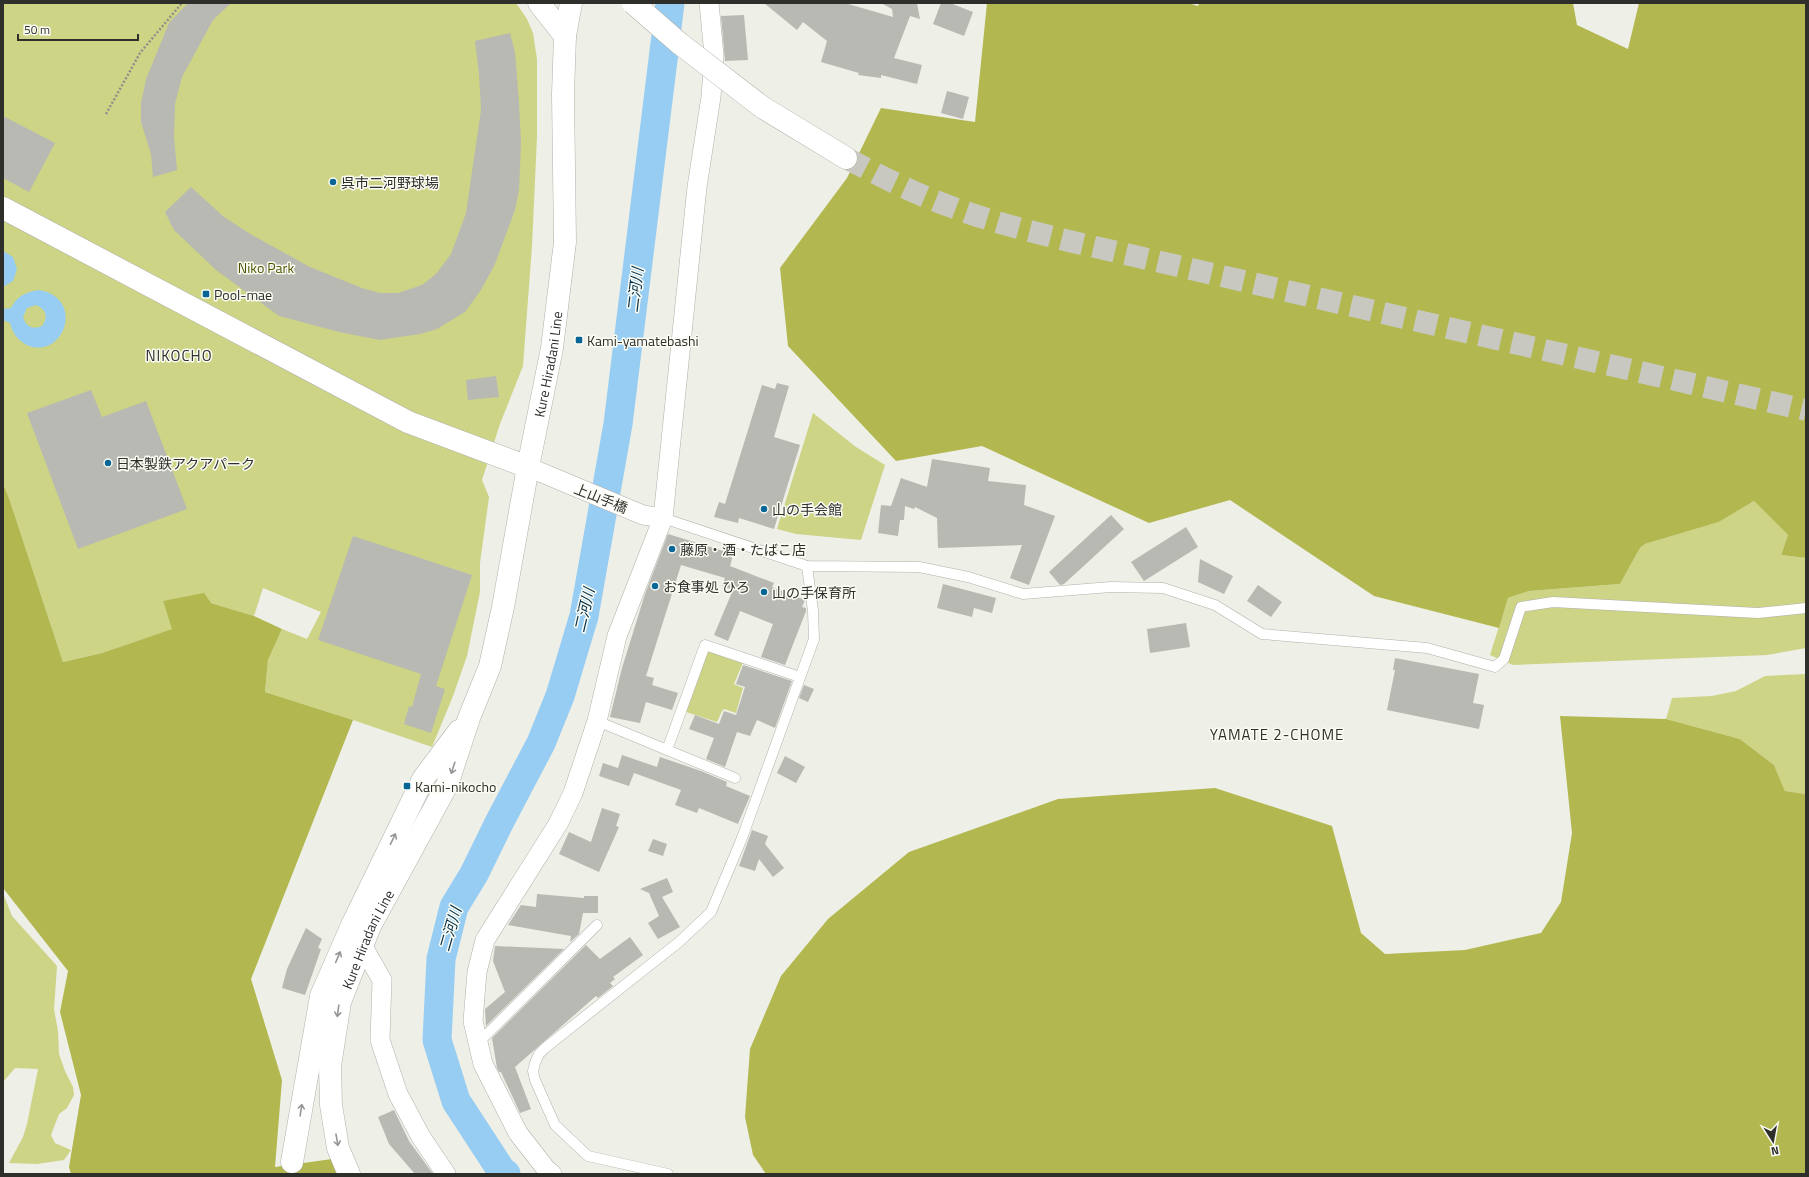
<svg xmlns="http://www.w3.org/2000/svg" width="1809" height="1177" viewBox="0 0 1809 1177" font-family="'Titillium Web','Noto Sans JP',sans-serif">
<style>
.green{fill:#cdd486}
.forest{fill:#b2b84f}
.water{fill:#97cdf2;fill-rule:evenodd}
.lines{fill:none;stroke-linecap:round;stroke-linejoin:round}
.river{stroke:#97cdf2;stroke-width:29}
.building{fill:#b8b9b2}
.highway-tunnel{stroke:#c8c8c1;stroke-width:22;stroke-dasharray:22 11;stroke-linecap:butt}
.lane-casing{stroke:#b0b1aa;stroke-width:11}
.street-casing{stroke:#b0b1aa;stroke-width:20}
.secondary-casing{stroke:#b0b1aa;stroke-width:23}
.primary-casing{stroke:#b0b1aa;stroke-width:23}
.highway-casing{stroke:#b0b1aa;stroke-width:23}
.path{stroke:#90908b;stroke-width:2.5;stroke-dasharray:2 2;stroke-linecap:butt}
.lane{stroke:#fff;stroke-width:10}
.street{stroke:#fff;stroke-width:19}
.secondary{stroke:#fff;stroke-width:22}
.primary{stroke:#fff;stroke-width:22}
.highway{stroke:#fff;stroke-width:22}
.highway-bridge-casing{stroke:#b0b1aa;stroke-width:23;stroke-linecap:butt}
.highway-bridge{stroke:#fff;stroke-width:22}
.oneway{stroke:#969695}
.poi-dot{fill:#086696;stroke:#fbfcf4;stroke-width:1.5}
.labels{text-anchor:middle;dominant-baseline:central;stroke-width:3;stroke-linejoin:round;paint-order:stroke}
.poi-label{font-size:14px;fill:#2e2e2b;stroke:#fbfcf4;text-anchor:start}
.park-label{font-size:14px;fill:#4f5300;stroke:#fbfcf4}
.street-label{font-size:14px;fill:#2e2e2b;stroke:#fbfcf4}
.water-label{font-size:15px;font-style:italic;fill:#032f48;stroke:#fbfcf4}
.neighbourhood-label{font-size:15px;letter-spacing:1px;fill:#2e2e2b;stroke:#fbfcf4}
</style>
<rect width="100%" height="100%" fill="#eeefe7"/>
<g class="green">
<path d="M3 3H516L527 19 533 33 537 59V137L532 246 523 366 500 424 482 480 489 497 480 563V592L467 656 453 696 432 747 353 720 265 692 268 660 282 629 307 639 321 612 263 588 254 616 211 603 163 601 173 629 102 653 63 662 9 498 3 484Z"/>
<path d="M813 413 856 447 885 465 861 540 796 534 777 529Z"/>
<path d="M1754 501 1788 535 1781 555 1806 558V648L1767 655 1513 665 1490 655 1508 598 1529 591 1620 584 1640 548 1645 544 1719 522Z"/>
<path d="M706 647 744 660 734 684 743 688 736 713 724 709 722 711 717 722 683 711Z"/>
<path d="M1806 674V794L1785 791 1774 765 1740 739 1666 719 1672 698 1712 696 1736 691 1765 676Z"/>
<path d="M3 893 12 916 57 966 54 1009 58 1031 59 1054 65 1071 73 1087 74 1095 67 1108 59 1114 51 1135 55 1143 71 1150 64 1160 37 1164 9 1163 23 1137 27 1124 38 1069 15 1068 3 1082Z"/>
</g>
<g class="forest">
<path d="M987 3H1188L1198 6 1199 3H1573L1577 25 1628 49 1639 3H1806V558L1781 555 1788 535 1754 501 1719 522 1645 544 1640 548 1620 584 1529 591 1508 598 1499 628 1374 596 1230 500 1149 523 982 446 896 461 788 346 780 268 847 178 881 108 975 122Z"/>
<path d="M3 484 9 498 63 662 102 653 172 629 163 601 204 593 211 603 254 616 282 629 268 660 265 692 353 720 251 979 282 1080 275 1167 332 1159 337 1174H71L69 1167 81 1095 60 1012 68 971 3 888Z"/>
<path d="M1560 716 1666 719 1740 739 1774 765 1785 791 1806 794V1174H766L753 1155 745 1117 750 1049 781 976 828 919 909 852 1058 799 1215 788 1332 826 1361 933 1385 954 1465 950 1541 933 1561 902 1572 833Z"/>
</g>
<g class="water">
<path d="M3 251 13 257 17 269 13 281 3 287Z"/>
<path d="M39 290C85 298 65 358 29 346 18 341 13 334 10 323L3 320V309L11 308C17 296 26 292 39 290ZM36 305C46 309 49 317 42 326 33 330 26 327 23 317L27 308Z"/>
</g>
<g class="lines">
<path class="river" d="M506 1174 501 1170 456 1101 437 1040 441 959 454 907 474 874 500 821 541 743 560 696 584 616 618 424 670 3"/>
</g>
<g class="building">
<path d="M188 3H231L213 20 182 77 175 104 174 136 177 170 153 177 151 154 141 122V103L146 79 169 23Z"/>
<path d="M764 3H845L893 17 892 9 881 3H917L920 19 910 16 894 58 922 65 917 84 881 75V78L858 75 859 73 821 62 827 41 803 22 797 30Z"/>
<path d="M941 3H950L973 12 964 36 933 24Z"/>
<path d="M744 15 748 60 725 61 721 16Z"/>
<path d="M510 33 515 52 519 102 521 143 519 190 515 210 495 264 481 290 465 312 437 329 420 334 380 340 339 332 279 316 216 270 174 230 165 212 191 187 224 217 252 235 310 267 362 288 380 293H398L422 285 436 274 451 254 466 213 481 110 479 74 475 41Z"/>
<path d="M947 91 969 97 963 119 941 113Z"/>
<path d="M3 116 55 143 29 192 3 178Z"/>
<path d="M496 376 499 397 468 400 466 380Z"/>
<path d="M777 383 789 386 774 437 800 445 774 529 739 518 738 523 714 517 719 502 725 504 762 385 775 389Z"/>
<path d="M91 390 102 417 146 401 187 509 78 549 27 413Z"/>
<path d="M932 459 990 468 988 481 1026 485 1024 505 1055 516 1029 585 1010 578 1022 545 938 548 937 518 915 507 914 509 905 506 904 520H900L898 536 878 533 881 505 891 506 901 478 927 487Z"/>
<path d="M1111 515 1124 529 1064 584 1060 585 1049 572Z"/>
<path d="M1186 527 1198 547 1144 581 1131 562Z"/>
<path d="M668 534 730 553 732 559 730 566 774 583 772 587 805 600 802 607 806 608V611L785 665 761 657 773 624 740 611 728 641 714 635 733 590 722 586 725 578 681 565 646 676 654 678 652 685 678 693 672 710 646 702 640 723 610 717 622 668 645 594Z"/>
<path d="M353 536 472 575 436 686 445 689 431 733 404 724 409 706 412 707 421 674 318 640Z"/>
<path d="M1200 559 1233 576 1224 594 1198 582Z"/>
<path d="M943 584 996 598 992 613 974 608 972 617 937 608Z"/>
<path d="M1258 585 1282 602 1271 617 1247 601Z"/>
<path d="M1186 623 1190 647 1150 653 1147 629Z"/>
<path d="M1395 658 1479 674 1473 703 1484 705 1479 729 1387 710 1395 670H1393Z"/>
<path d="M743 665 792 681 775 728 757 720 750 736 737 732 725 767 706 759 714 738 689 729 695 715 719 724 724 711 736 715 745 687 736 684Z"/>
<path d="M804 685 814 689 808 702 799 698Z"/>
<path d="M622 755 657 767 660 757 701 771 727 782 726 786 750 796 738 824 699 808 697 813 675 805 681 790 634 773 629 786 599 776 603 763 618 768Z"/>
<path d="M785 756 805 767 796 783 777 773Z"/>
<path d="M602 808 620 814 616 826 619 827 599 872 559 854 569 832 591 842Z"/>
<path d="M752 830 768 836 765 844 784 868 773 877 759 859 755 871 739 866Z"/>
<path d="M653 839 667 844 663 856 648 851Z"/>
<path d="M667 878 673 892 662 897 680 927 658 939 648 923 659 916 649 893 640 889Z"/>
<path d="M537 894 584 898V896H598V913H583L579 934 570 942 571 936 508 925 521 905 536 907Z"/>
<path d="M306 928 322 939 318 948 321 949 305 995 282 988 287 969Z"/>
<path d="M630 937 643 955 613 977 615 979 610 983 613 986 598 998 596 996 515 1067 531 1109 520 1113 501 1072H499L497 1068 492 1038 586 945 600 959Z"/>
<path d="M495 946 564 949 486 1026 485 1009 505 992 493 961Z"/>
<path d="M394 1110 409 1141 433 1174H415L389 1144 378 1117Z"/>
</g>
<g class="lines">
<path class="highway-tunnel" d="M846 158C880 176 913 193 949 206 988 221 1029 231 1069 241L1806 410"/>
<g class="lane-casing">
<g id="lane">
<path d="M663 518 807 566 919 567 968 577 1023 594 1111 587 1163 588 1215 605 1262 634 1427 648 1495 667 1504 659 1521 607 1553 602 1758 613 1806 608"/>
<path d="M597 721 735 778"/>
<path d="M667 750 705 645 800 677"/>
<path d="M478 1043 597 925"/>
<path d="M668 1174 588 1156 555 1125 535 1080 533 1071 535 1063 539 1054 545 1048 679 942 711 912 742 838 814 639 813 611 807 566"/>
</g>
</g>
<g class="street-casing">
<g id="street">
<path d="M528 467 643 515 663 518"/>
<path d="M362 945 382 980 380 1040 398 1094 421 1137 446 1174"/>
<path d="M552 1174 546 1169 518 1133 483 1064 473 1021 477 972 485 940 558 824 573 793 597 721 617 636 663 518 697 187 711 97 714 55 709 3"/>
</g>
</g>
<g class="secondary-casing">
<g id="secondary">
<path d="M539 3 565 36"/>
<path d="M3 208 408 422 528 467"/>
</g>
</g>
<g class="primary-casing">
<g id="primary">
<path d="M292 1162 321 996 353 923 423 779 459 731"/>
<path id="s1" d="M349 1174 338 1148 331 1105 330 1066 340 1002 370 926 447 785 469 718 490 666 503 607 528 467 552 348 565 242 563 94 565 36 571 3"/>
</g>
</g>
<g class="highway-casing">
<path id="highway" d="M762 107 846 158"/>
</g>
<path class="path" d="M106 114 140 53 182 3"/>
<use href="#lane" class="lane"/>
<use href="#street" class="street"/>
<use href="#secondary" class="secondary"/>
<use href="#primary" class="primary"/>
<use href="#highway" class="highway"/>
<g class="highway-bridge-casing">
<path id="highway-bridge" d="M633 3 679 43 762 107"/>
</g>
<use href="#highway-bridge" class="highway-bridge"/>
</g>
<defs><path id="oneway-shaft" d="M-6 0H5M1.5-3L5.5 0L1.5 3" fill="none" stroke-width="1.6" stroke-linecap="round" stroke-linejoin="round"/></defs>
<g class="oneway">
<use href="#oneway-shaft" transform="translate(453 768) rotate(108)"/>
<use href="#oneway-shaft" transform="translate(393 839) rotate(-64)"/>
<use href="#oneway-shaft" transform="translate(338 957) rotate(-67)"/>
<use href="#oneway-shaft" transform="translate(338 1011) rotate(98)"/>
<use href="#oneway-shaft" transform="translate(301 1110) rotate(-81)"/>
<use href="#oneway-shaft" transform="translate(337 1140) rotate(80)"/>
</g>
<g class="poi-dot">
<circle cx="333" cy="182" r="4"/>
<rect x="202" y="290" width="8" height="8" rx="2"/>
<rect x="575" y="336" width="8" height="8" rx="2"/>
<circle cx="108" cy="463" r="4"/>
<circle cx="764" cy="509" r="4"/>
<circle cx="672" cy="549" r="4"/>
<circle cx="655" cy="586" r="4"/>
<circle cx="764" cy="592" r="4"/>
<rect x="403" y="782" width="8" height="8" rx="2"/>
</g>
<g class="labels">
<g class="poi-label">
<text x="341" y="182">呉市二河野球場</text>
<text x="214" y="294">Pool-mae</text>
<text x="587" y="340">Kami-yamatebashi</text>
<text x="116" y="463">日本製鉄アクアパーク</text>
<text x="772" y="509">山の手会館</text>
<text x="680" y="549">藤原・酒・たばこ店</text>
<text x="663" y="586">お食事処 ひろ</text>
<text x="772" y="592">山の手保育所</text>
<text x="415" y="786">Kami-nikocho</text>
</g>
<g class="park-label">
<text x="266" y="267">Niko Park</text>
</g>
<g class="street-label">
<text stroke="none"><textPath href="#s1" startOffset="852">Kure Hiradani Line</textPath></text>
<text transform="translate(601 498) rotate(22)">上山手橋</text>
<text stroke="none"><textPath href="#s1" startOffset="244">Kure Hiradani Line</textPath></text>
</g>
<g class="water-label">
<text transform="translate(635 290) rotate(-83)">二河川</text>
<text transform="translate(584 610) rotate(-77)">二河川</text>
<text transform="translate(450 929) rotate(-74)">二河川</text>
</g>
<g class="neighbourhood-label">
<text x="179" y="355">NIKOCHO</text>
<text x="1277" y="734">YAMATE 2-CHOME</text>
</g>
</g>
<rect width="1809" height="1177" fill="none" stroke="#2e2e2b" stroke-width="8"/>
<g transform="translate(1773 1141) rotate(169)" stroke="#fbfcf4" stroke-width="3" paint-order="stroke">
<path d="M0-3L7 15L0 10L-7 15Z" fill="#2e2e2b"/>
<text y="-6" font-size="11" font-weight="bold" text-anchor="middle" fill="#2e2e2b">N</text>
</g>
<path d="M18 34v6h120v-6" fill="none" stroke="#2e2e2b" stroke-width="2"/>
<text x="24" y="34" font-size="12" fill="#2e2e2b" stroke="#fbfcf4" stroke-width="3" paint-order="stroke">50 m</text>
</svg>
